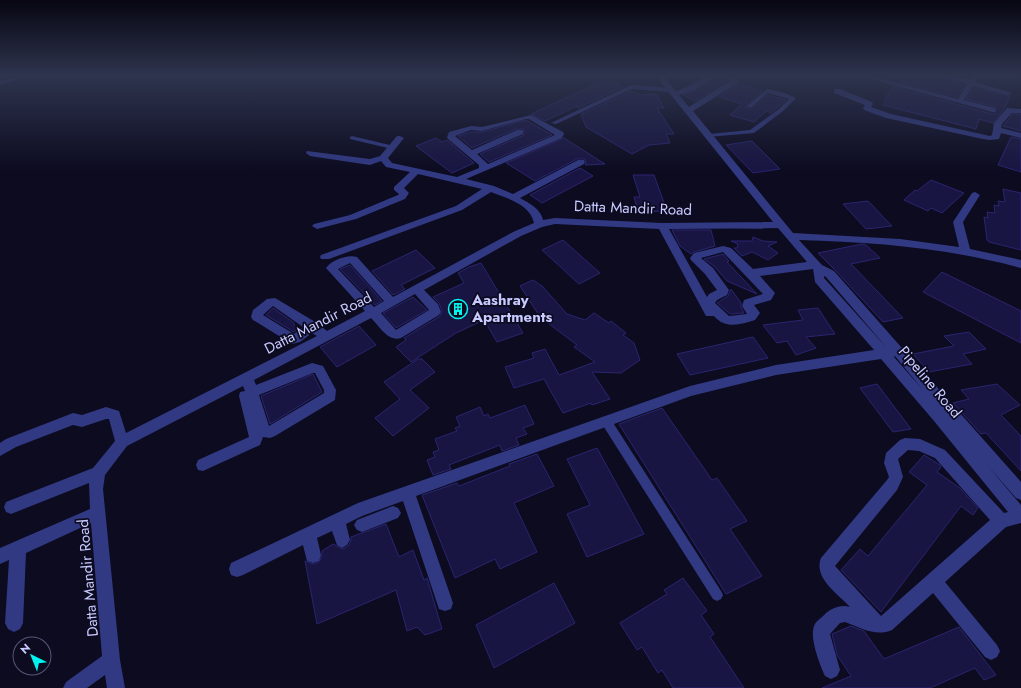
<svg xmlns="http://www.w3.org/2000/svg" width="1021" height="688" viewBox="0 0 1021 688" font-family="Jost,sans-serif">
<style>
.building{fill:#181542;stroke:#2a2570}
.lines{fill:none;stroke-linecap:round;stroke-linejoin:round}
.lane{fill:#313983;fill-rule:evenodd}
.street{fill:#313983;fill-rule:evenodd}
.labels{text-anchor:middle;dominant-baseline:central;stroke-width:3.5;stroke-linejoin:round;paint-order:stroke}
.street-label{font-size:15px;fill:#c9caff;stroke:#0c0b20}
.poi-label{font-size:15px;font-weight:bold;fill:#c9caff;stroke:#0c0b20;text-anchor:start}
</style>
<rect width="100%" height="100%" fill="#0c0b20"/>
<g class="building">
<path d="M717 75 728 80 696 101 683 95 696 91Z"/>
<path d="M906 75H938L965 85 957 97 899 82Z"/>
<path d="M607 79 623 87 578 108 577 106 545 121 531 114Z"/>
<path d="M739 84 762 91 747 104 748 108H753L768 95 786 100 771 113 766 111 754 122 730 115 742 104 719 97Z"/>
<path d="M894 87 992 114 996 113 995 107 966 99 974 88 1010 96 1005 108 993 123 979 119 976 129 883 105 890 90Z"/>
<path d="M632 91 640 95 656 94 664 108H657L674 134H666L670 143 649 145 632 154 586 127 581 114Z"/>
<path d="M1013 114H1021V131L1003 126Z"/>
<path d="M526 120 552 135 489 162 480 154 524 135V129H516L472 148 458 136 471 132H482Z"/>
<path d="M1011 137 1021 139V172L998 165Z"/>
<path d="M436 138 442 142 447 140 474 163 452 173 416 146Z"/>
<path d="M564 138 605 164 585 165 586 163 585 159H577L535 181 506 163Z"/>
<path d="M752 141 780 169 753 173 726 145Z"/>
<path d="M580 168 593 176 542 203 530 195Z"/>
<path d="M633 175H654L667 211 638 212 634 197H640Z"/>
<path d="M931 180 964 193 942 213 931 208 928 211 904 200 915 190 917 191Z"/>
<path d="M1003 189 1021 193V250L989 242 987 240 984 217 988 218 987 212 995 213 994 205 999 206 998 201 1005 202Z"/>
<path d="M868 201 892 226 866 229 843 204Z"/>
<path d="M672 230H711L715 246 694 252 691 254 680 246Z"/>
<path d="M753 237 763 241 777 242 768 246 778 253 768 260 752 252 742 256 734 248H737L738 244 731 241H752Z"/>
<path d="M563 240 600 273 579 284 542 250Z"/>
<path d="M862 244 866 245 880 258 851 264 903 318 883 322 835 270 818 253Z"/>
<path d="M416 250 435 268 401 285 405 289 393 295 372 271Z"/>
<path d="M723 254 729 261 727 262 757 294 727 281 714 266 704 259Z"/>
<path d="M481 263 523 333 497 342 484 320 456 333 411 362 396 347 406 340 404 338 440 316 442 311 439 303 433 297 464 283 458 273 469 267Z"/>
<path d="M350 265 382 301 375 305 340 269Z"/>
<path d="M942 272 1021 311V343L923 292Z"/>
<path d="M533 280 542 286 567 314 585 320 594 313 609 323 611 321 626 333 623 335 634 343 640 360 621 373 592 372 610 399 592 405 591 403 563 413 544 379 514 388 505 367 534 358 532 353 545 349 559 375 595 362 574 347 577 345 540 317 520 286Z"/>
<path d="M731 289 741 303V307L744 313 730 314 717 303 728 296Z"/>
<path d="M413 297 427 310 396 328 383 313Z"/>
<path d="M273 308 293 322 297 330 294 332 266 315Z"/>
<path d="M818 308 835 334 806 337 816 348 796 355 787 341 777 343 763 325 803 320 798 310Z"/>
<path d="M359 326 376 345 337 367 320 347Z"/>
<path d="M969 332 986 349 963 354 972 364 929 372 913 354 954 346 944 336Z"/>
<path d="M753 337 768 358 690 375 677 354Z"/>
<path d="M418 359H422L435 372 410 390 429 408 393 436 375 418 400 399 384 382Z"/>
<path d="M313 374 322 392 270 424 261 396Z"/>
<path d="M877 384 911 429 893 432 860 388Z"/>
<path d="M997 384 1020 405 1001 415 1021 436V471L986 433 981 434 953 403 969 399 961 390Z"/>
<path d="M525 405 534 424 523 428 527 434 516 438 519 445 502 451 500 445 449 465 451 469 433 475 427 460 435 457 433 452 439 450 435 439 457 431 455 428 460 426 456 417 480 407 484 416 488 414 490 418Z"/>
<path d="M662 408 712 480 717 478 747 521 730 529 762 576 726 594 619 424Z"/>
<path d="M597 448 644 534 587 557 567 514 590 505 567 459Z"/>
<path d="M537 454 554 486 514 503 537 552 500 569 495 559 455 578 422 495 457 483 459 486 510 466 509 464Z"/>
<path d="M924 455 940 465 941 467 937 472 960 488 978 508 973 515 961 506 881 612 841 570 860 549 868 556 927 485 909 472Z"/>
<path d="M386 524 399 557 413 550 424 580 427 578 442 629 425 635 417 627 407 631 396 590 317 624 305 561 313 564 319 562 322 555V551L333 544 343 549 348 546 351 541V537Z"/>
<path d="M683 578 707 611 701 615 714 634 710 637 744 688H673L662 670 658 673 642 647 637 650 620 623 667 594 664 590Z"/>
<path d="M554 583 575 623 494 668 476 625Z"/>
<path d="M851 626 864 631 884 659 959 627 996 675 984 680 975 668 930 688H822L851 676 837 655 832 634Z"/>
</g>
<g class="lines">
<g class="lane">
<path d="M23 75H32L0 85V81Z"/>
<path d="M631 85 672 88 675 90 672 92 632 89 556 124 551 123Z"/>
<path d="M767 89 785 93 796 98 783 111 754 133 707 137V135L709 134 750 130 779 109 789 99 768 93 752 107H748V105Z"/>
<path d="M352 136 394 146 395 147 392 149 350 139V137Z"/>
<path d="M606 417 610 418 721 591 723 595 721 599 717 601 713 599 602 424 601 421 602 418Z"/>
</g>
<g class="street">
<path d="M655 75H663L676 91 689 86 707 75H716L695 90 679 95 689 107 731 80 719 75C727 75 735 74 739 81L738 83 693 111 793 233 900 239 959 247 953 222 972 193 975 192 980 195 963 222 970 249 1021 260V268C948 248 874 242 799 240L822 265 834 271 901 347 903 348 905 351 1021 482V500L1016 498 987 465 1021 505V523L1006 527 945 582 997 645 1000 651 997 657 991 660 985 657 933 593 892 630C876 637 861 628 845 622L840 623 830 634 840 670 837 676 831 679 825 676C820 665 808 635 815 624 817 620 823 617 826 613 832 608 842 604 850 607 838 594 813 578 821 558L887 480 889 477 884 463 886 453 900 440 905 438 920 439 945 450 1004 513 1008 512 934 421 881 359 776 375 691 396 416 496 453 603 451 609 445 611 439 609 403 501 362 516 346 524 350 540 347 545 342 548 337 545 332 531 317 538 321 555 319 561 313 563 307 561 303 545 243 575 237 577 231 575 229 569 231 563 358 503 690 386 776 365 874 350 815 282 813 269 760 276 775 293 771 300 754 305 760 313 755 320C740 325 725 329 714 316H706L659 229 555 224 542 227 521 236 424 290 438 304 441 312 439 315 401 338C388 342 380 327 371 318L254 380 256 385 312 363 323 366 336 390 335 400 275 436 270 438 263 437 260 445 203 471 198 470 196 465 198 460 249 437 239 396 240 392 245 391 243 386 127 446 105 475 103 489 120 660 125 688H107L105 675 87 688H63L66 682 102 656 91 523 26 553 23 623 20 629 14 632 8 629 5 623 9 560 0 564V548L90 509 89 483 11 514 6 512 4 507 6 502 93 468 115 441 109 419H106L82 427 73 425 16 447 0 456V443L6 439 73 413 82 415 106 407 119 411 126 433 317 336 312 333 300 342 292 344 253 320 251 317 253 310 267 299 275 298 317 323 327 331 365 311 326 268C331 260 348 254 357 257L393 297 513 232 534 223C530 204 506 198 491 192L462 210 329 259H321L320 257 321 255 456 206 482 189 418 174 404 188 409 193 405 199 356 219 317 229 312 226 314 224 350 215 398 195 399 194 394 190V187L410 172 386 167 381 161 370 165 310 156 306 153 307 151 370 159 380 156 397 136H400L404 138 388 158 392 163 457 177 479 168V165L448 139 447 137 449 132 471 126 482 127 531 115 563 132 564 134 562 138 466 179 494 186 513 194 578 160H584L585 162 584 164 520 198C529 203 541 209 543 220L555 218 662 223 773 222ZM526 119H529L555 135 488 164 477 154 523 134V130H517L472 150 455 136 471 130 482 131ZM778 228 807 262 753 269 731 248 723 246 694 253 690 258 691 260 705 274 717 290 709 294 707 297 669 229ZM723 252 763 294 744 300 742 306 747 314 729 316 715 303 717 300 727 295 729 290 713 268 701 258ZM350 263 384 301 374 307 338 269ZM824 276 826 277 887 348 824 278ZM415 294 429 310 396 330 381 313ZM273 306 303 327 294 334 263 315ZM895 356 923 390 894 357ZM313 373H315L324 390V393L269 426 259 395ZM908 450 919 451 935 458 990 520 881 616 835 566 897 490 903 477 898 459Z"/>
<path d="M856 75H868L958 99 967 84 939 75H951L969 80 972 75H980L975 82 1012 93 1008 95 973 86 964 100 995 108V112H992Z"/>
<path d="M834 89H840L872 102 873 104 871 107 891 114 990 136 992 135 994 123 1007 108 1021 109V113H1012L1002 124 1001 128 1021 133V138L1001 133 999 139 990 140 983 139 886 118 864 110 863 108 865 105 834 93Z"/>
<path d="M393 506 398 508 401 513 398 518 362 532 357 530 354 525 357 520Z"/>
</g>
</g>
<linearGradient id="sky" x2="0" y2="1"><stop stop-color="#070612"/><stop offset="0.44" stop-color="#2e344e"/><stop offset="1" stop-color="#2e344e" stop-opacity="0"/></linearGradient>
<rect width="1021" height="171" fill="url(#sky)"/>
<defs>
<g id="building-ring" transform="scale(1)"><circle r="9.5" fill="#0c0b20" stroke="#00f4ed" stroke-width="1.5"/><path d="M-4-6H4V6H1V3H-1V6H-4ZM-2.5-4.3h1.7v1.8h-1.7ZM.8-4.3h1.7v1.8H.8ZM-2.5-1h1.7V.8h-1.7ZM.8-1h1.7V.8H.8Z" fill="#00f4ed"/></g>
</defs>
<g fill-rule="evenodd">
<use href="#building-ring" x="458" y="309"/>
</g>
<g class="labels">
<g class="street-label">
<text transform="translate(633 208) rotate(2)">Datta Mandir Road</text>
<text transform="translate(318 323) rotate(-27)">Datta Mandir Road</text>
<text transform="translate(930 382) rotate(50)">Pipeline Road</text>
<text transform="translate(88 578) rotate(-95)">Datta Mandir Road</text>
</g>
<g class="poi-label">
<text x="472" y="300">Aashray<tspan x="472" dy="17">Apartments</tspan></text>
</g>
</g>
<g transform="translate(32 656) rotate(317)"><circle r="19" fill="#0c0b20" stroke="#585779"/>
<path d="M0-3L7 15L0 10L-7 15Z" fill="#00f4ed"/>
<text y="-6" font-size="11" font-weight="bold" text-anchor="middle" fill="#c9caff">N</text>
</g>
</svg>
